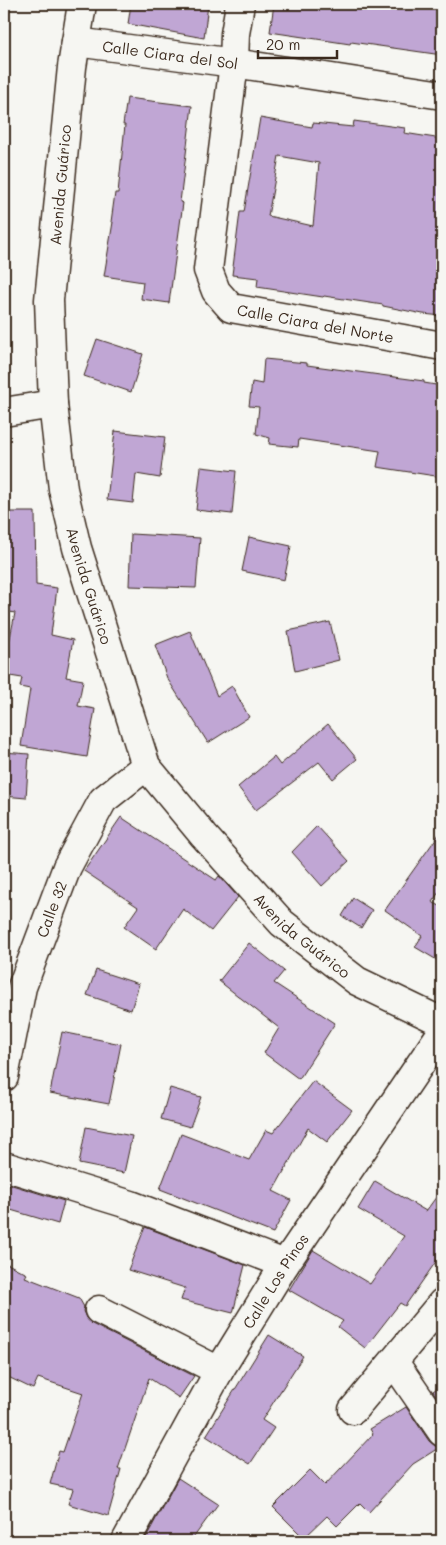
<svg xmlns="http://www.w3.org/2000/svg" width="446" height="1545" viewBox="0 0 446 1545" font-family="Mali,sans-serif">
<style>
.building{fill:#c0a6d4;stroke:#3b2a1e;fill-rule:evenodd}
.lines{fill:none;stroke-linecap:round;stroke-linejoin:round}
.minor-casing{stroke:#3b2a1e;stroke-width:31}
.minor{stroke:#f6f6f2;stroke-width:28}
.labels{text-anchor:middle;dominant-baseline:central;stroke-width:4;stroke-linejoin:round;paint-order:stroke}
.street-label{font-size:15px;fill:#3b2a1e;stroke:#f6f6f2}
</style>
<rect width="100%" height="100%" fill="#f6f6f2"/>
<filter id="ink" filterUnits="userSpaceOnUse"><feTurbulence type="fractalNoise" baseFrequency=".02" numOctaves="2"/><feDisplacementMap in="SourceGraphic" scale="10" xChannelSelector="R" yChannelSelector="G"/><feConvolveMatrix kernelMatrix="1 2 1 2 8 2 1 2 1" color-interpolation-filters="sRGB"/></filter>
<g filter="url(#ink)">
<g class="building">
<path d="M131 4H208L204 38 128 24Z"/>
<path d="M274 4H442V55L351 42 350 44 270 32Z"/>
<path d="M127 98 192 106 180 202 183 203 169 303 141 299 143 282 104 276 113 222H111L115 193H118L125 125H123Z"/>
<path d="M260 118 312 127 313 123 353 127 354 121 405 128 404 133 442 139V316L423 314 383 306V305L324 296 323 297 257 287 258 278 232 275 240 212H244ZM279 156 319 163 313 226 268 216Z"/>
<path d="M97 339 143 354 131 392 84 376Z"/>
<path d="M264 359 307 363V365L424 381V383L442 386V477L377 467 380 451 299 439 298 447 269 444 270 438 256 434 259 407 249 406 252 382 262 384Z"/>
<path d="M115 431 165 437 160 478 136 474 133 503 107 500Z"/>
<path d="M201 467 236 471 232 514 196 510Z"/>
<path d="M4 512H35L36 585 57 588 51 635 73 640 66 677 83 680 78 706 95 709 87 757 21 746 30 689 20 687 22 678 4 675V668L15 613 4 611Z"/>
<path d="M131 534 200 538 196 588 129 586Z"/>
<path d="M249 537 291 546 284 580 242 571Z"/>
<path d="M330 622 339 660 295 671 288 631Z"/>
<path d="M190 631 217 696 232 686 249 717 208 743 167 678 155 645Z"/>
<path d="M328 724 357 759 333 779 319 762 256 810 238 787 274 757 280 765Z"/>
<path d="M4 752 29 754 26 798 4 796Z"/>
<path d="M121 817 216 880 219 876 238 897 211 931 183 909 156 949 124 927 138 907 84 871Z"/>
<path d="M317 826 349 861 322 886 292 852Z"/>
<path d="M442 830V888L432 902 442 907V963L415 947 422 936 385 910Z"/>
<path d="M353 898 372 910 361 928 342 916Z"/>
<path d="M249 943 284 971 274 983 335 1023 299 1079 264 1053 279 1028 219 981Z"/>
<path d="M96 970 139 984 131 1010 87 995Z"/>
<path d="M62 1032 121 1044 109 1104 50 1093Z"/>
<path d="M313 1081 352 1110 327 1142 308 1128 273 1191 291 1200 273 1233 160 1189 181 1134 249 1160 266 1130 273 1133Z"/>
<path d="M170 1088 201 1097 190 1127 161 1119Z"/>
<path d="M86 1127 132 1136 124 1173 79 1164Z"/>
<path d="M375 1181 426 1211 442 1189V1253L405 1306 400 1303 365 1348 338 1327 343 1321 289 1290 313 1250 370 1284 404 1236 358 1209Z"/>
<path d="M9 1184 64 1201 58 1224 4 1208V1201Z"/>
<path d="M145 1227 245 1265 233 1313 181 1300 185 1288 128 1270Z"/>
<path d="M4 1262 27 1274 25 1277 79 1298 84 1307 83 1311 86 1318 92 1324 194 1376 179 1398 149 1378 118 1469H121L108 1516 68 1504 73 1489 50 1484 59 1451 63 1452 83 1393 38 1378 33 1389 4 1375Z"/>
<path d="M269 1335 303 1356 262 1420 274 1428 250 1464 206 1436Z"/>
<path d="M442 1385V1405L433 1391Z"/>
<path d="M406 1407 429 1441 435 1446 440 1447 413 1464 369 1512 360 1503 337 1526 327 1516 304 1538 273 1507 310 1470 325 1485 373 1434 370 1429Z"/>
<path d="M178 1478 218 1504 191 1541H144Z"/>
</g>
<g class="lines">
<g class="minor-casing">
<g id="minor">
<path id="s1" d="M82 4 72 67 49 300 53 404 63 489 77 548 146 766 204 836 282 923 357 981 442 1022"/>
<path id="s2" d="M240 4 235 34 234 63 208 270 216 291 231 308 442 346"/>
<path id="s3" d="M76 42 234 63 442 95"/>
<path d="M4 412 53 404"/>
<path id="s4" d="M4 1077 22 987 67 867 103 800 146 766"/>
<path d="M4 1166 131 1205 285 1264"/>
<path d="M99 1310 219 1371"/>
<path d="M394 1362 442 1432"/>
<path d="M353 1410 442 1303"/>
<path id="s5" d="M126 1541 219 1371 285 1264 442 1032"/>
</g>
</g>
<use href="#minor" class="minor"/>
</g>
</g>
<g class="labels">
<g class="street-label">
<text stroke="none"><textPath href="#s3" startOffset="95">Calle Ciara del Sol</textPath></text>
<text transform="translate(60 185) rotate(-85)">Avenida Guárico</text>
<text stroke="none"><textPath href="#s2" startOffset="399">Calle Ciara del Norte</textPath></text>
<text stroke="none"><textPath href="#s1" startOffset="588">Avenida Guárico</textPath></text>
<text stroke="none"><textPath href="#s4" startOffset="175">Calle 32</textPath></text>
<text stroke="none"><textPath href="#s1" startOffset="1008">Avenida Guárico</textPath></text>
<text stroke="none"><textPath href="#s5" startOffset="300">Calle Los Pinos</textPath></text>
</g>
</g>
<rect width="446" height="1545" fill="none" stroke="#f6f6f2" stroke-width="20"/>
<rect x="10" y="10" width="426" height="1525" fill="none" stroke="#3b2a1e" stroke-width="2" filter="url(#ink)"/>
<path d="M258 50v8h79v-8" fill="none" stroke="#3b2a1e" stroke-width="2.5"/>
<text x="266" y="50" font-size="15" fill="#3b2a1e" stroke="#f6f6f2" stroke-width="4" paint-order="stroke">20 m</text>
</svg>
